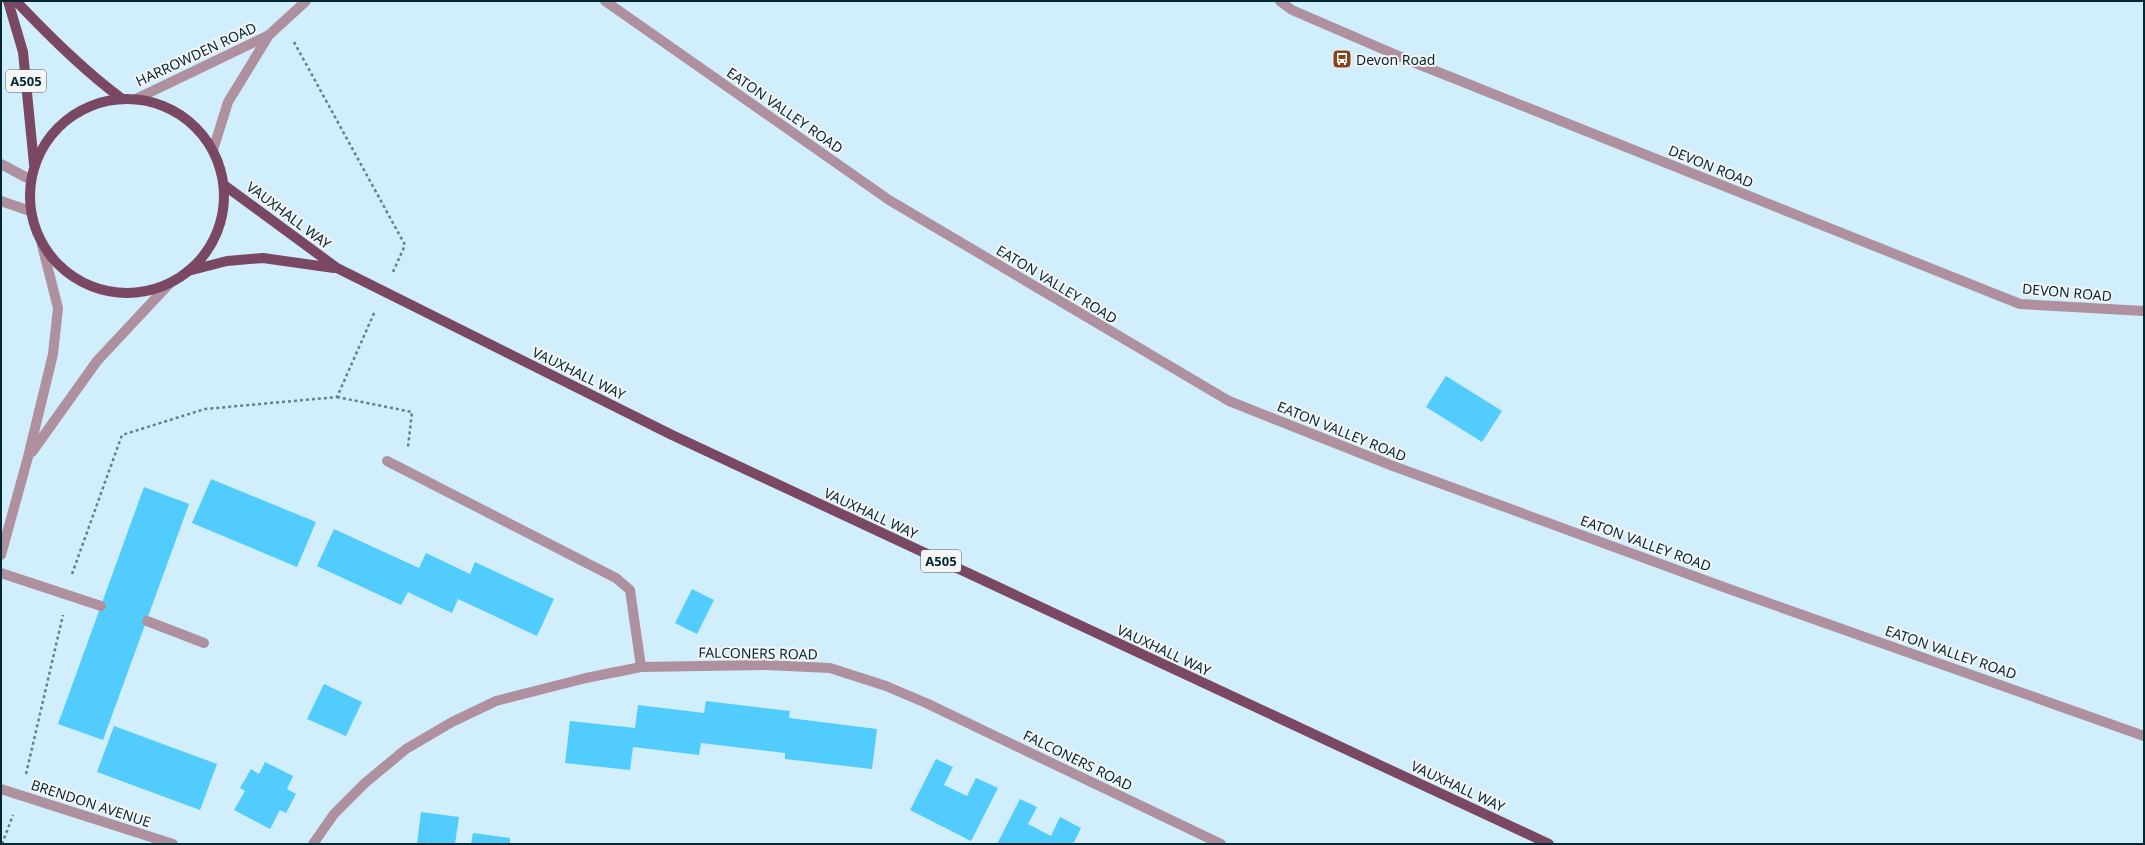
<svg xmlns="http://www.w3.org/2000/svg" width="2145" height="845" viewBox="0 0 2145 845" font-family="'Noto Sans',sans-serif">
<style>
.building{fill:#51ccfc}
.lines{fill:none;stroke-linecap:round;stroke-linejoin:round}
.path{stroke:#60818e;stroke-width:2.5;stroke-dasharray:3 3;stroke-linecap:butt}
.service{stroke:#ae909f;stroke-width:10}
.minor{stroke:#ae909f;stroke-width:10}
.tertiary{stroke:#ae909f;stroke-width:10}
.primary{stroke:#7a4862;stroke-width:10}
.labels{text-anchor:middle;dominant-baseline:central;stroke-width:4;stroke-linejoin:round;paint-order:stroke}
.shield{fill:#f5f5f5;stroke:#4c656e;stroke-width:1}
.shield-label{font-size:13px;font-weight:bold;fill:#042734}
.street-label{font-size:14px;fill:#042734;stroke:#f5f5f5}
.poi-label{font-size:14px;fill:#042734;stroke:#f5f5f5;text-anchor:start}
</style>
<rect width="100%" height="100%" fill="#d0eefc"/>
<g class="building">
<path d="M1446 376 1502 411 1482 442 1426 407Z"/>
<path d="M211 479 316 522 297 567 192 523Z"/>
<path d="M144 487 189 504 103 740 58 724Z"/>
<path d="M334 529 419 568 426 553 470 574 475 562 554 599 537 636 458 599 452 613 408 592 401 605 317 566Z"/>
<path d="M692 589 714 600 697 634 675 623Z"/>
<path d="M324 684 362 702 346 736 307 719Z"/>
<path d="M706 701 790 711 789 718 877 729 872 769 785 759V753L701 743 699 755 633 747 630 770 565 763 570 721 635 728 638 705 704 713Z"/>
<path d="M114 726 217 764 200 810 97 772Z"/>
<path d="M936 759 953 767 944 785 967 796 976 778 998 788 971 841 910 810Z"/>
<path d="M265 762 293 776 287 789 296 794 286 813 280 810 270 829 234 810 245 791 240 788 251 769 259 774Z"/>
<path d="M1020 799 1037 807 1028 824 1051 836 1060 817 1081 828 1073 844H997Z"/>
<path d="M421 812 459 817 455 844H417Z"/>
<path d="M473 833 510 838V844H471Z"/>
</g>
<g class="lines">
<g class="path">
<path d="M294 42 405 245 393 272"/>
<path d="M337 397 412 412 408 447"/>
<path d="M72 574 122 435 205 409 337 397 375 311"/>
<path d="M26 774 63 615"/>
<path d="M2 844 13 815"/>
</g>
<g class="service">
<path d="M1 164 31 180"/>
<path d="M1 201 30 211"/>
<path d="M1 573 101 606"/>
<path d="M147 621 204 643"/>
</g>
<g class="minor">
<path d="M605 1 889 200 1229 401 1393 466 1729 589 2144 736"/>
<path d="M1280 1 1292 10 1408 60 2020 304 2144 311"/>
<path d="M136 99 269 35 306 1"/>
<path d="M213 150 228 102 269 35"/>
<path d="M387 461 616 578 630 590 641 667"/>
<path d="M1 789 173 844"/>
<path d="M313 844 334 814 365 783 406 749 452 722 496 701 586 678 641 667 766 665 830 668 886 686 926 703 1221 844"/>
</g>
<g class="tertiary">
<path d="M32 452 97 361 170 283"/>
<path d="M1 555 28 457 53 354 58 308 42 245"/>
</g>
<g class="primary">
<path d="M8 1 23 52 34 164"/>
<path d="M16 1C49 36 82 69 121 98"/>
<circle cx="127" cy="196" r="97"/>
<path d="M224 185 337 268 672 435 1549 844"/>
<path d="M188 271 227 261 263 258 334 268"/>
</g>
</g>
<defs>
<g id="bus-square" transform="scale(1)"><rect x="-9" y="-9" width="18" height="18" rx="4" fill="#88431a" stroke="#f5f5f5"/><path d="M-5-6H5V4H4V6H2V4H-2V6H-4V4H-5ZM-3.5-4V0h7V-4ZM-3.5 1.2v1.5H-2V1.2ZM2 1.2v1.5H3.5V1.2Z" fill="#fff"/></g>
</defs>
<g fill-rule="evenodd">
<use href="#bus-square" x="1342" y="59"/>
</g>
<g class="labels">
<g class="shield">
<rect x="6" y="70" width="40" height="22" rx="3"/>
<rect x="921" y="550" width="40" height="22" rx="3"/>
</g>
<g class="shield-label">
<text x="26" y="81">A505</text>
<text x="941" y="561">A505</text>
</g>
<g class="street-label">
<text transform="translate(196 54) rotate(-25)">HARROWDEN ROAD</text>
<text transform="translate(785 110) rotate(35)">EATON VALLEY ROAD</text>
<text transform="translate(1711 166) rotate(22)">DEVON ROAD</text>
<text transform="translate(289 215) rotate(37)">VAUXHALL WAY</text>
<text transform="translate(1057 284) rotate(31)">EATON VALLEY ROAD</text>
<text transform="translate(2067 292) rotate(5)">DEVON ROAD</text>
<text transform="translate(579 373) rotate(26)">VAUXHALL WAY</text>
<text transform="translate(1342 431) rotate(22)">EATON VALLEY ROAD</text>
<text transform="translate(871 513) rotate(25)">VAUXHALL WAY</text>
<text transform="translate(1646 543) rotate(20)">EATON VALLEY ROAD</text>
<text transform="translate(1164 650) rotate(25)">VAUXHALL WAY</text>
<text transform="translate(1951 652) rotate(19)">EATON VALLEY ROAD</text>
<text transform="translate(758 653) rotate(1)">FALCONERS ROAD</text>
<text transform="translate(1078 760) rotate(26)">FALCONERS ROAD</text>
<text transform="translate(1458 786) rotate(25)">VAUXHALL WAY</text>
<text transform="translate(91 803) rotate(18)">BRENDON AVENUE</text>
</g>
<g class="poi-label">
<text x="1356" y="59">Devon Road</text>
</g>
</g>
<rect width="2145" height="845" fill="none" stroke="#042734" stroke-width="4"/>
</svg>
